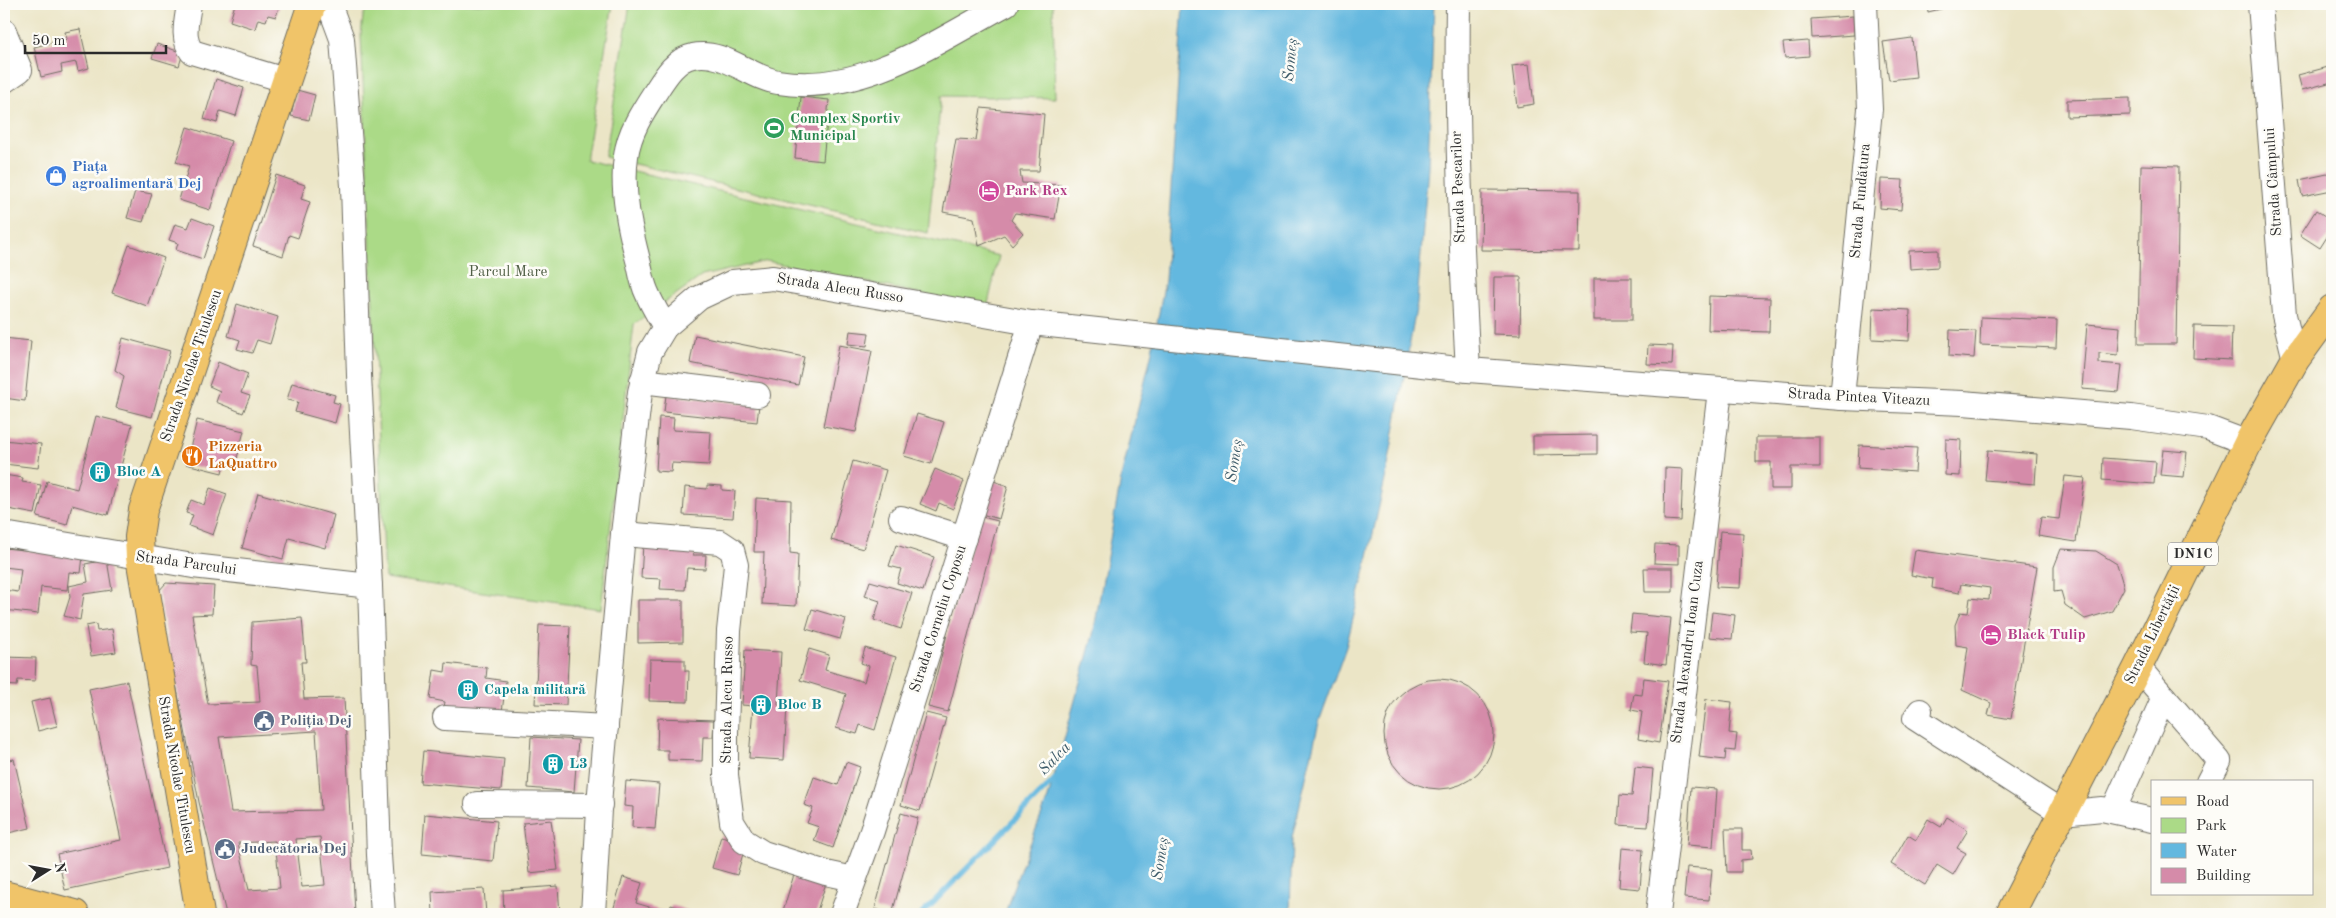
<svg xmlns="http://www.w3.org/2000/svg" width="2336" height="918" viewBox="0 0 2336 918" font-family="'Old Standard TT',serif">
<style>
.green{fill:#abda87;stroke:#6b8259}
.water{fill:#63b8df;stroke:#477285}
.lines{fill:none;stroke-linecap:round;stroke-linejoin:round}
.stream{stroke:#63b8df;stroke-width:5.5}
.building{fill:#d58ba9;fill-rule:evenodd}
.minor-casing{stroke:#6e6c61;stroke-width:26}
.major-casing{stroke:#6e6c61;stroke-width:30}
.highway-casing{stroke:#6e6c61;stroke-width:30}
.minor{stroke:#fff;stroke-width:24}
.major{stroke:#f0c469;stroke-width:28}
.highway{stroke:#f0c469;stroke-width:28}
.labels{text-anchor:middle;dominant-baseline:central;stroke-width:5;stroke-linejoin:round;paint-order:stroke}
.shield{fill:#fdfcf7;stroke:#6a6a68;stroke-width:1}
.shield-label{font-size:14px;font-weight:bold;fill:#2b2b2b}
.leisure-label{font-size:15px;font-weight:bold;fill:#27864d;stroke:#fdfcf7;text-anchor:start}
.shop-label{font-size:15px;font-weight:bold;fill:#366cbe;stroke:#fdfcf7;text-anchor:start}
.street-label{font-size:15px;fill:#2b2b2b;stroke:#fdfcf7}
.hotel-label{font-size:15px;font-weight:bold;fill:#b23c85;stroke:#fdfcf7;text-anchor:start}
.park-label{font-size:15px;fill:#516047;stroke:#fdfcf7}
.food-label{font-size:15px;font-weight:bold;fill:#c56008;stroke:#fdfcf7;text-anchor:start}
.culture-label{font-size:15px;font-weight:bold;fill:#0d838f;stroke:#fdfcf7;text-anchor:start}
.service-label{font-size:15px;font-weight:bold;fill:#4e5e75;stroke:#fdfcf7;text-anchor:start}
.water-label{font-size:16px;font-style:italic;fill:#3f5c6a;stroke:#fdfcf7}
</style>
<rect width="100%" height="100%" fill="#fdfcf7"/>
<filter id="ink" filterUnits="userSpaceOnUse"><feTurbulence type="fractalNoise" baseFrequency=".02" numOctaves="2"/><feDisplacementMap in="SourceGraphic" scale="10" xChannelSelector="R" yChannelSelector="G"/><feConvolveMatrix kernelMatrix="1 2 1 2 8 2 1 2 1" color-interpolation-filters="sRGB"/></filter>
<filter id="wash" filterUnits="userSpaceOnUse"><feTurbulence type="fractalNoise" baseFrequency=".0096" numOctaves="4" result="noise"/><feDisplacementMap in="SourceGraphic" scale="20" xChannelSelector="R" yChannelSelector="G"/><feGaussianBlur stdDeviation="1.12" result="paint"/><feColorMatrix in="noise" values="0 0 0 0 0 0 0 0 0 0 0 0 0 0 0 0 0 1.4 0 .05"/><feComposite in="paint" operator="in"/></filter>
<g filter="url(#wash)">
<rect width="100%" height="100%" fill="#ebe5c6"/>
<g class="green">
<path d="M386 4H613L586 160 999 256 987 308 767 261 702 276 634 324 601 609 385 578 361 35 363 16 368 6 383 11Z"/>
<path d="M630 4H1053L1055 98 941 96 928 233 605 157Z"/>
</g>
<path class="water" d="M1183 4H1434L1428 167 1417 303 1388 466 1362 583 1346 647 1319 722 1292 838 1290 914H1005L1012 891 1048 798 1093 635 1122 473 1151 356 1165 280Z"/>
<g class="lines">
<path class="stream" d="M922 914 1057 777"/>
</g>
<g id="blocks">
<g class="building">
<path d="M235 4H280L276 17 268 15 266 21 258 19 255 29 230 21Z"/>
<path d="M1927 4H1953V6L1928 12Z"/>
<path d="M1853 16 1854 35 1812 38 1811 19Z"/>
<path d="M80 29 89 68 78 71 76 62 61 65 62 72 41 77 34 47 67 39 65 32Z"/>
<path d="M1912 38 1916 77 1889 80 1883 42Z"/>
<path d="M1808 41 1809 56 1785 58 1783 43Z"/>
<path d="M157 44 183 53 179 66 152 58Z"/>
<path d="M1529 64 1534 104 1517 107 1512 66Z"/>
<path d="M2332 66V82L2302 90 2298 75Z"/>
<path d="M216 79 244 88 236 116 220 111 217 123 204 119Z"/>
<path d="M297 90 315 95 309 120 291 116Z"/>
<path d="M801 97 829 100 823 161 795 158Z"/>
<path d="M2130 98V115L2067 117V100Z"/>
<path d="M981 108 1044 114 1039 171H1020L1022 183 1061 185 1055 219 1015 213 1011 220 1023 233 1012 245 1004 235 979 246 974 218 943 212 956 139 976 140Z"/>
<path d="M187 127 231 141 210 210 179 200 189 166 176 162Z"/>
<path d="M2141 165 2179 166 2176 344H2138Z"/>
<path d="M2332 173V190L2302 196 2299 180Z"/>
<path d="M276 175 305 185 301 199 310 202 298 238 289 235 283 256 253 246Z"/>
<path d="M1881 179 1903 180 1901 210 1880 208Z"/>
<path d="M1482 190 1580 191 1579 251 1481 250Z"/>
<path d="M135 191 152 194 143 222 127 218Z"/>
<path d="M2316 210 2332 221V229L2320 248 2300 235Z"/>
<path d="M192 218 214 226 203 259 176 250 178 243 169 240 175 224 188 228Z"/>
<path d="M129 245 164 258 147 306 112 293Z"/>
<path d="M1938 250V267L1910 269 1909 251Z"/>
<path d="M1494 277H1521L1520 335 1493 334Z"/>
<rect x="1594" y="278" width="38" height="42"/>
<path d="M1709 296 1770 298 1769 332 1708 330Z"/>
<path d="M237 304 278 317 270 344 257 340 252 353 237 349 240 340 228 336Z"/>
<path d="M1873 308 1910 310 1909 341 1872 339Z"/>
<path d="M1981 317 2057 320 2056 348 1980 345Z"/>
<path d="M2087 324 2120 327 2118 355 2099 353V363L2122 365 2119 392 2082 389Z"/>
<path d="M2194 326 2232 327 2231 360 2193 358Z"/>
<path d="M1950 330 1976 331 1974 358 1949 356Z"/>
<path d="M850 331 869 333 867 346 848 344Z"/>
<path d="M695 335 804 357 798 385 690 363Z"/>
<path d="M4 338 31 341 25 401 4 398Z"/>
<path d="M123 338 170 351 152 417 116 408 124 376 115 370Z"/>
<path d="M839 345 872 351 856 432 823 426Z"/>
<path d="M1648 345 1673 346 1672 365 1647 364Z"/>
<path d="M218 362 248 374 241 393 250 396 243 413 216 402 220 391 209 386Z"/>
<path d="M292 383 335 395 333 402 340 404 335 423 295 412 298 402 287 400Z"/>
<path d="M666 395 759 405 757 422 664 412Z"/>
<path d="M917 414 944 422 931 464 904 456Z"/>
<path d="M96 416 132 425 108 515 72 505 67 525 37 517 47 481 77 489Z"/>
<path d="M659 417 674 418 673 430 711 432 709 465 672 463 671 472 656 471Z"/>
<path d="M197 420 244 431 236 462 225 459 222 473 186 464Z"/>
<path d="M1597 435V454L1533 455V436Z"/>
<path d="M1756 437H1820V467H1791V489H1771V462H1756Z"/>
<path d="M1946 439 1961 440 1960 476 1945 475Z"/>
<path d="M4 440 41 444 38 468 4 464Z"/>
<path d="M1859 445 1917 448 1915 472 1858 468Z"/>
<path d="M1988 450 2037 454 2035 484 1985 480Z"/>
<path d="M2163 450 2187 452 2184 477 2160 475Z"/>
<path d="M2103 458 2156 462 2154 484 2102 480Z"/>
<path d="M853 461 886 470 863 549 831 540Z"/>
<path d="M1665 468 1683 469 1681 521 1664 520Z"/>
<path d="M935 469 964 481 953 509 939 503 936 511 920 504Z"/>
<path d="M4 475 23 478 22 482 41 485 35 514 8 509 9 506 4 505Z"/>
<path d="M2065 476 2085 478 2076 542 2038 536 2041 517 2059 519Z"/>
<path d="M988 479 1008 486 999 519 978 513Z"/>
<path d="M707 485 722 486V490L735 491 733 518 683 515 685 487 707 489Z"/>
<path d="M210 488 227 494 213 535 189 526 193 515 186 513 191 500 204 505Z"/>
<path d="M258 493 334 515 325 548 289 538 283 559 242 548Z"/>
<path d="M756 498 791 500 790 553 798 554 796 606 762 604 764 552H754Z"/>
<path d="M978 516 998 521 948 712 928 707Z"/>
<path d="M1720 531 1743 533 1740 588 1716 587Z"/>
<path d="M643 544 694 547 693 555H706L705 569 687 568 685 590 660 589 661 579 641 578Z"/>
<path d="M1655 544 1679 545V564L1654 563Z"/>
<path d="M896 545 934 557 923 591 897 583 901 569 889 566Z"/>
<path d="M4 548 83 556 81 573 69 572 67 590 41 587 38 614 4 610V590L18 592 21 569 4 567Z"/>
<path d="M2061 549 2096 551 2117 564 2124 588 2112 611 2085 619 2065 605 2061 591 2054 592V567Z"/>
<path d="M1915 550 2037 567 2011 719 1988 715 1991 703 1962 690 1968 647 1956 645 1955 625 1960 612 1968 613 1970 598 1989 600 1990 588 1961 584 1959 593 1932 588 1933 579 1911 575Z"/>
<path d="M107 560 112 590 84 594 80 620 64 616 70 597 69 586 88 582 85 564Z"/>
<path d="M1644 568H1673V592H1645Z"/>
<path d="M870 581 912 593 901 629 874 620 880 601 865 596Z"/>
<path d="M166 583 214 586 212 614 192 615 208 704 260 702 257 666 251 665 252 622 302 618 306 662H301L304 699 344 698 355 914H226L199 802 158 592ZM316 731 321 810 231 812 219 737ZM320 837 325 885 302 887 296 839ZM275 841 280 888 249 890 238 843Z"/>
<path d="M638 600H683V642L638 643Z"/>
<path d="M812 609 846 619 840 639 806 629Z"/>
<path d="M1712 612 1735 615 1732 639 1709 637Z"/>
<path d="M1632 614 1671 618 1666 665 1644 662 1647 633 1630 632Z"/>
<path d="M96 624 97 631 112 629 116 652 91 656 86 626Z"/>
<path d="M539 625 570 626 566 705 535 704Z"/>
<path d="M865 648 896 657 875 730 860 725 857 734 836 728 846 694 800 680 809 649 829 655 825 670 864 682 869 666 861 663Z"/>
<path d="M745 650 781 652 778 705H787L784 760 749 758 753 706 742 705Z"/>
<path d="M4 657 36 658 35 681 18 680 17 686 4 685Z"/>
<path d="M650 659 685 660V671H689L688 702 649 701Z"/>
<path d="M446 663 487 668 486 678 506 681 502 712 443 711 445 702 430 699 434 670 445 672Z"/>
<path d="M1644 678 1668 681 1659 743 1638 739 1642 712 1631 710 1634 694 1642 695Z"/>
<circle cx="1439" cy="734" r="55"/>
<path d="M127 681 167 868 65 890 57 854 121 840 89 689Z"/>
<path d="M50 698 57 726 38 731 31 702Z"/>
<path d="M1706 699 1732 702 1729 733 1737 734 1735 751 1726 750 1725 760 1699 757Z"/>
<path d="M926 713 946 718 920 811 901 805Z"/>
<path d="M658 718 714 720 713 737H703L702 761 668 760V750H657Z"/>
<path d="M531 737 578 740 574 792 528 788Z"/>
<path d="M423 751 504 759 501 790 420 783Z"/>
<path d="M14 759 30 828 4 834V761Z"/>
<path d="M846 762 860 767 833 848 814 841 819 827 807 823 813 808 804 805 814 777 838 785Z"/>
<path d="M1635 767 1653 769 1648 827 1618 825 1620 795 1632 796Z"/>
<path d="M626 781 659 784 655 829 632 827 633 807 624 806Z"/>
<path d="M1691 787 1717 789 1713 847 1687 845Z"/>
<path d="M901 813 918 818 892 914 875 909Z"/>
<path d="M425 814 497 821 493 861 422 854Z"/>
<path d="M1947 817 1968 830 1957 848 1966 853 1953 875 1937 865 1925 885 1891 864 1908 835 1916 840 1928 819 1941 827Z"/>
<path d="M551 820 558 870 529 873 523 823Z"/>
<path d="M1725 829H1742V850H1751L1752 859 1741 860V872H1727Z"/>
<path d="M721 836 746 843 737 875 712 868Z"/>
<path d="M1622 848 1643 850 1640 889 1619 887Z"/>
<path d="M1687 867 1712 869 1709 900 1684 898Z"/>
<path d="M796 868 828 877 816 914H782Z"/>
<path d="M623 877 642 883 636 903 669 913 671 905 699 914H612Z"/>
<path d="M558 886 560 914H504L503 890Z"/>
<path d="M484 889 486 914H433L432 892Z"/>
</g>
</g>
</g>
<g filter="url(#ink)">
<use href="#blocks" fill-opacity="0" stroke="#6e6c61" stroke-width="1"/>
<g class="lines">
<g class="minor-casing">
<g id="minor">
<path d="M189 4C187 20 181 38 192 52L288 81"/>
<path d="M329 4 342 39 353 186 359 375 370 586 379 855 383 914"/>
<path d="M1458 4C1456 126 1461 248 1468 370"/>
<path d="M2260 4 2284 315 2295 360"/>
<path d="M4 31 20 70 4 81"/>
<path d="M665 327C659 316 652 305 647 293 643 285 641 274 639 264 630 230 621 192 626 156 629 132 643 111 656 91 665 77 676 59 693 56 723 49 750 78 778 82 861 96 937 41 1006 4"/>
<path d="M642 381 758 395"/>
<path d="M1842 398 1870 109 1865 4"/>
<path d="M901 518 964 538"/>
<path d="M4 534 193 566 370 586"/>
<path d="M623 534 720 542 732 550 736 565 729 631 726 733V775L732 822 744 841 763 853 826 873 854 879"/>
<path d="M2138 667 2219 761 2208 782"/>
<path d="M1920 711 1915 718 2062 813 2102 809 2152 820"/>
<path d="M445 718 606 727"/>
<path d="M477 804 600 805"/>
<path d="M2113 811 2164 697"/>
<path d="M593 914 600 792 623 534 640 392 650 352 665 327 699 298 733 282 773 278 1031 323 1088 329 1468 370 1842 398 1963 403 2131 417 2208 428 2248 443"/>
<path d="M842 914 872 831 1031 323"/>
<path d="M1658 914 1720 390"/>
</g>
</g>
<g class="major-casing">
<g id="major">
<path d="M4 895 75 914"/>
<path d="M200 914 140 557 139 537 143 510 312 4"/>
</g>
</g>
<g class="highway-casing">
<path id="highway" d="M2010 914 2138 667 2248 443 2295 360 2332 309"/>
</g>
<use href="#minor" class="minor"/>
<use href="#major" class="major"/>
<use href="#highway" class="highway"/>
</g>
</g>
<defs>
<g id="stadium-disc" transform="scale(1.125)"><circle r="9.5" fill="#2e9e5b" stroke="#fdfcf7"/><path d="M0-5a6.5 5 0 1 0 0 10a6.5 5 0 1 0 0-10ZM-3.5-1.8h7v3.6h-7Z" fill="#fff"/></g>
<g id="shop-disc" transform="scale(1.125)"><circle r="9.5" fill="#3f7fe0" stroke="#fdfcf7"/><path d="M-5-2.5h2.3a2.7 3.5 0 0 1 5.4 0H5L5.5 6h-11ZM-1.5-2.5h3a1.5 2.3 0 0 0-3 0Z" fill="#fff"/></g>
<g id="hotel-disc" transform="scale(1.125)"><circle r="9.5" fill="#d1479c" stroke="#fdfcf7"/><path d="M-6-4.5h1.5V1H6V5H4.5V3h-9V5H-6ZM-4 0a1.8 1.8 0 1 1 3.6 0ZM.5 0V-2.5h3Q6-2.5 6 0Z" fill="#fff"/></g>
<g id="restaurant-disc" transform="scale(1.125)"><circle r="9.5" fill="#e8710a" stroke="#fdfcf7"/><path d="M-5-6h1v4h1v-4h1v4h1v-4h1v5L-1.5 .5V6h-2V.5L-5-1ZM5-6V6H3V1.5H1.5Q1.5-4 5-6Z" fill="#fff"/></g>
<g id="building-disc" transform="scale(1.125)"><circle r="9.5" fill="#0f9aa8" stroke="#fdfcf7"/><path d="M-4-6H4V6H1V3H-1V6H-4ZM-2.5-4.3h1.7v1.8h-1.7ZM.8-4.3h1.7v1.8H.8ZM-2.5-1h1.7V.8h-1.7ZM.8-1h1.7V.8H.8Z" fill="#fff"/></g>
<g id="civic-disc" transform="scale(1.125)"><circle r="9.5" fill="#5c6f8a" stroke="#fdfcf7"/><path d="M-.6-6.5H3V-4.5H.6V-3L4-1V1h2V6H-6V1h2V-1L-.6-3ZM-1.2 2.5V6h2.4V2.5Z" fill="#fff"/></g>
</defs>
<g fill-rule="evenodd">
<use href="#stadium-disc" x="774" y="128"/>
<use href="#shop-disc" x="56" y="176"/>
<use href="#hotel-disc" x="989" y="191"/>
<use href="#restaurant-disc" x="192" y="456"/>
<use href="#building-disc" x="100" y="472"/>
<use href="#hotel-disc" x="1991" y="635"/>
<use href="#building-disc" x="468" y="690"/>
<use href="#building-disc" x="761" y="705"/>
<use href="#civic-disc" x="264" y="721"/>
<use href="#building-disc" x="553" y="764"/>
<use href="#civic-disc" x="225" y="849"/>
</g>
<g class="labels">
<rect class="shield" x="2168" y="542.5" width="50" height="23" rx="4"/>
<g class="shield-label">
<text x="2193" y="554">DN1C</text>
</g>
<g class="leisure-label">
<text x="790" y="119">Complex Sportiv<tspan x="790" dy="17">Municipal</tspan></text>
</g>
<g class="shop-label">
<text x="72" y="167">Piața<tspan x="72" dy="17">agroalimentară Dej</tspan></text>
</g>
<g class="street-label">
<text transform="translate(2274 182) rotate(-94)">Strada Câmpului</text>
<text transform="translate(1459 187) rotate(-92)">Strada Pescarilor</text>
<text transform="translate(1861 201) rotate(-85)">Strada Fundătura</text>
<text transform="translate(840 289) rotate(9)">Strada Alecu Russo</text>
<text transform="translate(192 366) rotate(-71)">Strada Nicolae Titulescu</text>
<text transform="translate(1859 398) rotate(3)">Strada Pintea Viteazu</text>
<text transform="translate(186 564) rotate(8)">Strada Parcului</text>
<text transform="translate(939 619) rotate(-72)">Strada Corneliu Coposu</text>
<text transform="translate(2153 635) rotate(-64)">Strada Libertății</text>
<text transform="translate(1688 652) rotate(-83)">Strada Alexandru Ioan Cuza</text>
<text transform="translate(728 700) rotate(-89)">Strada Alecu Russo</text>
<text transform="translate(176 775) rotate(80)">Strada Nicolae Titulescu</text>
</g>
<g class="hotel-label">
<text x="1005" y="191">Park Rex</text>
<text x="2007" y="635">Black Tulip</text>
</g>
<g class="park-label">
<text x="508" y="272">Parcul Mare</text>
</g>
<g class="food-label">
<text x="208" y="447">Pizzeria<tspan x="208" dy="17">LaQuattro</tspan></text>
</g>
<g class="culture-label">
<text x="116" y="472">Bloc A</text>
<text x="484" y="690">Capela militară</text>
<text x="777" y="705">Bloc B</text>
<text x="569" y="764">L3</text>
</g>
<g class="service-label">
<text x="280" y="721">Poliția Dej</text>
<text x="241" y="849">Judecătoria Dej</text>
</g>
<g class="water-label">
<text transform="translate(1291 60) rotate(-84)">Someș</text>
<text transform="translate(1235 461) rotate(-81)">Someș</text>
<text transform="translate(1055 759) rotate(-46)">Salca</text>
<text transform="translate(1161 859) rotate(-81)">Someș</text>
</g>
</g>
<rect width="2336" height="918" fill="none" stroke="#fdfcf7" stroke-width="20"/>
<rect x="2151" y="780" width="162" height="115" fill="#fdfcf7" stroke="#a9a8a5"/>
<rect x="2161" y="797" width="25" height="8" fill="#f0c469" stroke="#a9a8a5"/>
<text x="2196" y="806" font-size="15" fill="#2b2b2b">Road</text>
<rect x="2161" y="818" width="25" height="15" fill="#abda87" stroke="#a9a8a5"/>
<text x="2196" y="830" font-size="15" fill="#2b2b2b">Park</text>
<rect x="2161" y="843" width="25" height="15" fill="#63b8df" stroke="#a9a8a5"/>
<text x="2196" y="856" font-size="15" fill="#2b2b2b">Water</text>
<rect x="2161" y="868" width="25" height="15" fill="#d58ba9" stroke="#a9a8a5"/>
<text x="2196" y="880" font-size="15" fill="#2b2b2b">Building</text>
<g transform="translate(48 870) rotate(79)" stroke="#fdfcf7" stroke-width="4" paint-order="stroke">
<path d="M0-4L9 19L0 12L-9 19Z" fill="#2b2b2b"/>
<text y="-8" font-size="14" font-weight="bold" text-anchor="middle" fill="#2b2b2b">N</text>
</g>
<path d="M25 45v8h141v-8" fill="none" stroke="#2b2b2b" stroke-width="2.5"/>
<text x="32" y="45" font-size="15" fill="#2b2b2b" stroke="#fdfcf7" stroke-width="4" paint-order="stroke">50 m</text>
</svg>
